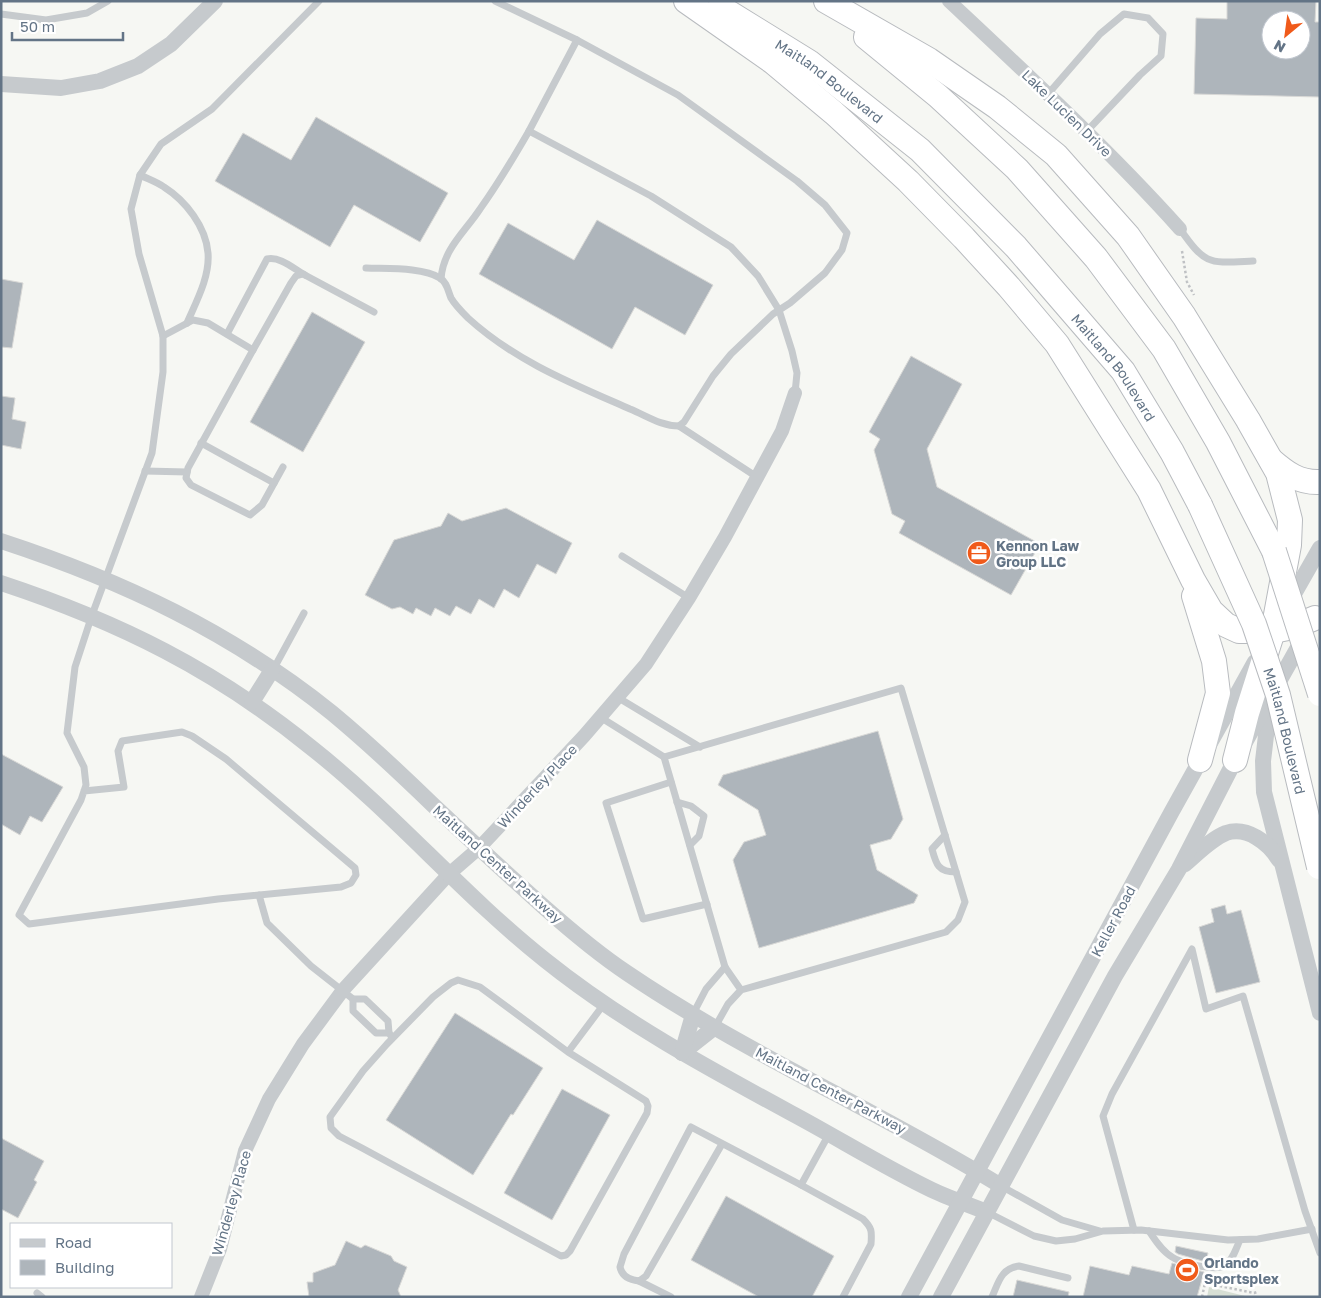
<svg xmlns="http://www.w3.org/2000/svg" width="1321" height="1298" viewBox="0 0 1321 1298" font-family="'Golos Text',sans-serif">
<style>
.green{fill:#d7dfd4}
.building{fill:#aeb5bb;stroke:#d8d8d6;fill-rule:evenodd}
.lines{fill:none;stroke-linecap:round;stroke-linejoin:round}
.motorway-casing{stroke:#b8bbbf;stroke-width:26}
.path{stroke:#bfc1c4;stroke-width:2.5;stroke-dasharray:2.5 2.5;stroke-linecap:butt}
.service{stroke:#c6cacd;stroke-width:7}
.minor{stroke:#c6cacd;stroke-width:14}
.tertiary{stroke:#c6cacd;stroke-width:16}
.motorway{stroke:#fff;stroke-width:24}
.motorway-bridge-casing{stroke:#b8bbbf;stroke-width:26;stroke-linecap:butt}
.motorway-bridge{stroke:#fff;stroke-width:24}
.labels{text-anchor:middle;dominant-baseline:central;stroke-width:5;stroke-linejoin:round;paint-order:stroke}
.street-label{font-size:14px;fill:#637486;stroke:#fff}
.poi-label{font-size:14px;font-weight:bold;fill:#637486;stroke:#fff;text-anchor:start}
</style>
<rect width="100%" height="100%" fill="#f6f7f3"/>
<path class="green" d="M1209 1287 1249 1297H1207Z"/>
<g class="building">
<path d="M1227 1H1316L1315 22H1320V97L1194 94 1196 18 1227 19ZM1271 20H1301V50H1271Z"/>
<path d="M316 117 448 193 420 242 354 205 330 247 215 181 243 133 291 160Z"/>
<path d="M597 220 713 285 685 335 635 307 612 349 479 274 508 223 574 260Z"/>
<path d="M1 279 23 283 12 348 1 347Z"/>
<path d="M312 312 365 342 303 452 250 422Z"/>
<path d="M911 356 962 384 927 449 937 487 1040 544 1011 595 899 533 905 521 892 514 874 450 880 439 869 432Z"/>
<path d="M1 396 15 398 12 419 26 422 21 449 1 445Z"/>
<path d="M506 508 572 543 556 574 537 564 519 598 504 589 494 608 479 599 471 614 456 606 450 616 435 608 431 616 416 608 413 614 400 607 392 609 365 595 394 540 441 526 448 513 462 521Z"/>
<path d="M878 731 903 819 891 839 870 845 877 870 918 895 914 903 759 948 733 860 744 842 766 835 758 810 718 785 723 775Z"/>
<path d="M1 754 63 787 42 822 30 816 20 835 1 824Z"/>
<path d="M1225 905 1227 914 1241 910 1260 982 1216 993 1199 927 1214 922 1211 909Z"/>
<path d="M455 1013 543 1068 513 1115 511 1114 473 1175 386 1120Z"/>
<path d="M562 1089 610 1115 552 1220 504 1193Z"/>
<path d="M1 1138 44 1161 34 1180 37 1182 18 1218 1 1209Z"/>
<path d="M726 1196 834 1256 812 1297H759L691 1260Z"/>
<path d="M346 1241 361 1248 365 1245 391 1256 394 1261 407 1267 398 1290 401 1297H309L307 1282H313V1273L335 1265Z"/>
<path d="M1176 1246 1208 1253 1206 1262 1178 1254 1175 1252Z"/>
<path d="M1172 1263 1204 1272 1197 1297H1083L1090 1266 1129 1275 1132 1266 1169 1274Z"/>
<path d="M1017 1280 1069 1292 1068 1297H1013Z"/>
</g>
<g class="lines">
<g class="motorway-casing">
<g id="motorway">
<path d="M686 1 773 62 834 113 908 181 964 238 1009 287 1057 344 1149 490 1193 580 1211 611 1226 625 1239 631H1273L1293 627 1315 618"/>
<path d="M826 1 929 60 997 107 1056 155 1128 236 1184 316 1248 420 1278 473 1290 520 1289 545 1273 631 1247 713 1235 760"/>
<path id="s1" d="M720 7 809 62 920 150 1016 247 1123 371 1172 452 1200 505"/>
<path d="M866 37 938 96 1017 169 1096 258 1164 349 1218 442 1274 551"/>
<path d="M1271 460C1286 473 1299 483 1320 482"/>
<path d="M1194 596 1214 661 1218 693 1200 760"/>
</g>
</g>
<g class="path">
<path d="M1182 251 1187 282 1194 295"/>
<path d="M1205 1283 1254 1293 1257 1292"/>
<path d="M1202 1297 1205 1283"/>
</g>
<g class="service">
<path d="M1 14 46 20 87 13 108 1"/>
<path d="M1048 94 1100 34 1124 14 1148 18 1163 34 1161 56 1140 75 1086 132"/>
<path d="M529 131 577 40"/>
<path d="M140 175C148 179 157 182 164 187 186 201 206 227 208 253 210 277 196 302 187 323"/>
<path d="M1180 229C1206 266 1209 263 1253 261"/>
<path d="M366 268C386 269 423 267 440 278 447 282 448 291 451 298 455 305 463 313 468 318 515 361 573 384 630 409 647 416 661 426 679 426L684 422 713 376 731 354 773 314 790 303 825 273 842 250 847 233 825 205 797 181 678 95 577 40 495 1"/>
<path d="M441 279C443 249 465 232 480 209 498 184 514 157 529 131L651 196 731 247 758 276 779 310 792 351 797 373 795 393"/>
<path d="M227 334 267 259C280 256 294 269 305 275"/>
<path d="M163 336 193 320 208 323 253 350 188 468 186 478 191 485 250 515 262 505 283 467"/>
<path d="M253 350 291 283 296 276 303 274 374 312"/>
<path d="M679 426 757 477"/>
<path d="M201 443 274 483"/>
<path d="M145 471 187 472"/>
<path d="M622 556 689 598"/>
<path d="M273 670 304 613"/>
<path d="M617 697 700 747"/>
<path d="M600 717 664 757"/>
<path d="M671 782 606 803 643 919 707 904"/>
<path d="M84 791 124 787 118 751 122 741 182 732 192 736 226 759 355 868 356 875 351 883 341 887 218 899 29 924 19 915 81 800 86 785 84 767 67 733 75 667 92 615 152 453 163 372V336L139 254 131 209 140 175 161 144 212 109 319 1"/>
<path d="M677 802 691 806 704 816 699 836 690 845"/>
<path d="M945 835 932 849C936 864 938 872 956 872"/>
<path d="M259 895 267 923 311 966 353 999H365L388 1021 389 1033"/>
<path d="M353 999V1011L376 1033H389L391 1036"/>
<path d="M693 1014 706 989 725 967"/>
<path d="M715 1027 728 1004 741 990 946 932 958 920 965 902 901 688 664 757 725 967 741 990"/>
<path d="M568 1052 480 987 458 980 451 983 433 997 387 1044 363 1071 330 1117 331 1128 339 1136 362 1148 561 1256 566 1255 570 1251 647 1113 648 1106 646 1101 568 1052 604 1004"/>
<path d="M829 1134 801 1185 863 1219C872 1228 872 1231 871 1244L843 1297"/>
<path d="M722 1144 646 1276 639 1281C630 1280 622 1277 620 1267L624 1254 691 1127 801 1185"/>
<path d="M1001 1186 1062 1220 1100 1231"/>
<path d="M987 1212 1034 1236 1056 1241 1075 1239 1103 1231 1141 1230 1228 1240 1258 1239 1312 1229"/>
<path d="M1134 1230 1103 1116 1112 1094 1192 949 1206 1009 1243 996 1305 1211 1320 1253"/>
<path d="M1149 1231C1155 1240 1162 1251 1172 1257 1180 1263 1215 1271 1224 1266 1233 1261 1236 1248 1240 1240"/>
<path d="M639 1281 671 1297"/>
<path d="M37 1293 42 1297"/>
<path d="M992 1297C999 1281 1001 1269 1019 1266L1068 1278"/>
</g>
<g class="minor">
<path d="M949 1C1028 75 1108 149 1180 229"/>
<path d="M201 1297 220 1249 245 1151 269 1099 303 1044 343 990 449 874 479 848 584 736 646 664 689 598 725 537 782 431 795 393"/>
</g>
<g class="tertiary">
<path d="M1 84 61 88 100 81 138 66 171 44 215 1"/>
<path d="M1 541C123 581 231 632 332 713 367 742 400 773 433 805 469 839 506 873 544 907 570 930 597 953 627 973 745 1053 879 1111 1001 1186"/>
<path d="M1 583C119 622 216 670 313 749 395 814 463 895 545 960 621 1021 706 1067 791 1113 838 1138 884 1167 932 1190 949 1198 969 1205 987 1212"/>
<path d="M1287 606 1320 548"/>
<path d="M252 702 272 670"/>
<path d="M1269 710 1263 761 1264 792 1320 1013"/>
<path d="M1185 864C1197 854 1211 839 1226 833 1247 826 1269 843 1279 860"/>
<path d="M682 1053 715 1027"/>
<path d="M682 1053 693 1015"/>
<path d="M909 1297 1171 813 1255 662"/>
<path d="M941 1297 1115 976 1179 869 1235 760 1305 635"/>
</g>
<use href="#motorway" class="motorway"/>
<g class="motorway-bridge-casing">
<g id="motorway-bridge">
<path id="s2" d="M1200 505 1254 624 1278 695 1319 867"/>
<path d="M1274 551 1320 694"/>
</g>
</g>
<use href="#motorway-bridge" class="motorway-bridge"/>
</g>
<defs>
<g id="office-disc" transform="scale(1.25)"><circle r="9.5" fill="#f05a1a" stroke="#fff"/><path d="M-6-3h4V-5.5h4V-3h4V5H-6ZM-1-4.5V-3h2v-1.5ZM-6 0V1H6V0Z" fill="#fff"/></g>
<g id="stadium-disc" transform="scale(1.25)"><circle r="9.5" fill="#f05a1a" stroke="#fff"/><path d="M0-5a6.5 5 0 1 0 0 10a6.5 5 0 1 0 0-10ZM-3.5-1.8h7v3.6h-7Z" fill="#fff"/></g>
</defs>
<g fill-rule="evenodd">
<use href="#office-disc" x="979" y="553"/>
<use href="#stadium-disc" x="1187" y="1270"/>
</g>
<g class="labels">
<g class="street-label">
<text stroke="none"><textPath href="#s1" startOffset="132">Maitland Boulevard</textPath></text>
<text transform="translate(1067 113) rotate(44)">Lake Lucien Drive</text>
<text stroke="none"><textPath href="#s1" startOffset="538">Maitland Boulevard</textPath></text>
<text stroke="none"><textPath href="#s2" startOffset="242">Maitland Boulevard</textPath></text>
<text transform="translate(537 786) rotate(-47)">Winderley Place</text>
<text transform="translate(498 864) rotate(42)">Maitland Center Parkway</text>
<text transform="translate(1113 921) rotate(-62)">Keller Road</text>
<text transform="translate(831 1090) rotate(28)">Maitland Center Parkway</text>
<text transform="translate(231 1203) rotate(-74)">Winderley Place</text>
</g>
<g class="poi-label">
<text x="996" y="545">Kennon Law<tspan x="996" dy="16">Group LLC</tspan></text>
<text x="1204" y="1262">Orlando<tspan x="1204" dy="16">Sportsplex</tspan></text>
</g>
</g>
<rect width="1321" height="1298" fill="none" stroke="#637486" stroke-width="5"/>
<rect x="10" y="1223" width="162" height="65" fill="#ffffff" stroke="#c1c7cf"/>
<rect x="20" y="1239" width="25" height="8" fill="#c6cacd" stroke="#c1c7cf"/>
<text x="55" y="1248" font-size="15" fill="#637486">Road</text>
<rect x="20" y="1260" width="25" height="15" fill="#aeb5bb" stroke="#c1c7cf"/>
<text x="55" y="1273" font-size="15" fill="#637486">Building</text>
<g transform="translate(1286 35) rotate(209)"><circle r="24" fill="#ffffff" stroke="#c1c7cf"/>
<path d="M0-4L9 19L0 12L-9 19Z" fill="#f05a1a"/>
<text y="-8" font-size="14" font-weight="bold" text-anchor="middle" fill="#637486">N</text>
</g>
<path d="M12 32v8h111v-8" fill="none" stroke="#637486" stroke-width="2.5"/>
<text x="20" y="32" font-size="15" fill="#637486" stroke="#ffffff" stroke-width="4" paint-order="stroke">50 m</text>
</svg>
